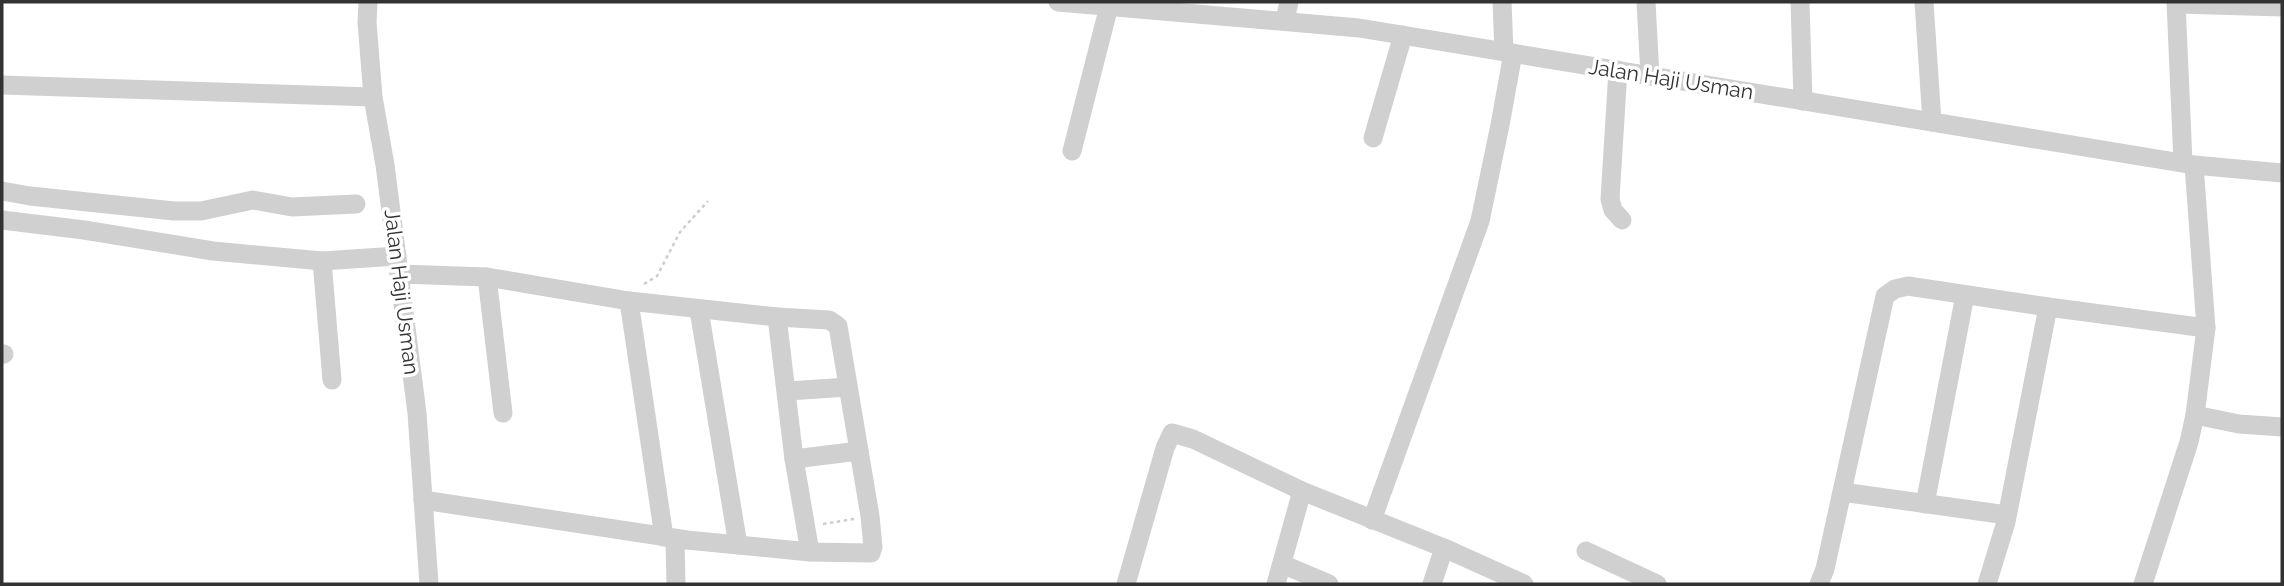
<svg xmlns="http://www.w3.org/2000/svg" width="2284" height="586" viewBox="0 0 2284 586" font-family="Raleway,sans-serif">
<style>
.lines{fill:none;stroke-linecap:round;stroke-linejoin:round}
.path{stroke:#cdcdcd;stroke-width:2.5;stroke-dasharray:3.5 3.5;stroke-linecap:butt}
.minor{stroke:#d0d0d0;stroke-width:19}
.labels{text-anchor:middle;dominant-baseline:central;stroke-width:7;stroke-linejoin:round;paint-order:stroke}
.street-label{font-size:21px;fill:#333;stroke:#fff}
</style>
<rect width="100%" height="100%" fill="#fff"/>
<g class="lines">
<g class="path">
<path d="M644 284 657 276 680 232 708 201"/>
<path d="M823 524 854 519"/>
</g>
<g class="minor">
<path d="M368 2 367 22 373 97 385 165 417 413 429 584"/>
<path d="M1058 2 1359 28 2194 165 2282 173"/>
<path d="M1502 2 1504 52"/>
<path d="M1646 2 1650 76"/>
<path d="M1800 2 1803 101"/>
<path d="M1924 2 1932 122"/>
<path d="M2176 2 2183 162"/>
<path d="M2177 4 2282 7"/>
<path d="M1285 20 1289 2"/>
<path d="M1618 70 1610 199 1613 210 1622 220"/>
<path d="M2 85 373 97"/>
<path d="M1373 138 1403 35"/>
<path d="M1072 151 1109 6"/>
<path d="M2 191 30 196 174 211H201L253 200 292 207 356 204"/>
<path d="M2 220 84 230 213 251 322 261 397 256"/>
<path d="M322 261 332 380"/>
<path d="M399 274 487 277 629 301 777 317 794 459 810 552"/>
<path d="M487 277 503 413"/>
<path d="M629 301 664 537"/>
<path d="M699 310 738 545"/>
<path d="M2 354H4"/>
<path d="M788 391 848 387"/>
<path d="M2195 415 2239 424 2282 427"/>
<path d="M794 459 859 451"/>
<path d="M1842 492 2007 515"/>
<path d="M423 500 687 540 810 552 871 553 873 547 870 516 838 326 829 320 777 317"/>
<path d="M1925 504 1965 295"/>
<path d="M1372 520 1480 221 1500 125 1513 53"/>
<path d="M675 539 676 584"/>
<path d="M1586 551 1657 584"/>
<path d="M1282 564 1329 584"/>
<path d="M1126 584 1165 448 1172 433 1193 439 1302 491 1444 548 1524 584"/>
<path d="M1276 584 1302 491"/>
<path d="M1432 584 1444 548"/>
<path d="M1819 584 1825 569 1885 296 1895 289 1908 286 2048 307"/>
<path d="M1987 584 2006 522 2048 307 2206 328"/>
<path d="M2143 584 2189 442 2195 415 2206 328 2194 165"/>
</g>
</g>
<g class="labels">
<g class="street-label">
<text transform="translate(1671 79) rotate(9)">Jalan Haji Usman</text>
<text transform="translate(402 292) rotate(83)">Jalan Haji Usman</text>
</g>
</g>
<rect width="2284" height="586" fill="none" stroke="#333333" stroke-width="7"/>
</svg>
